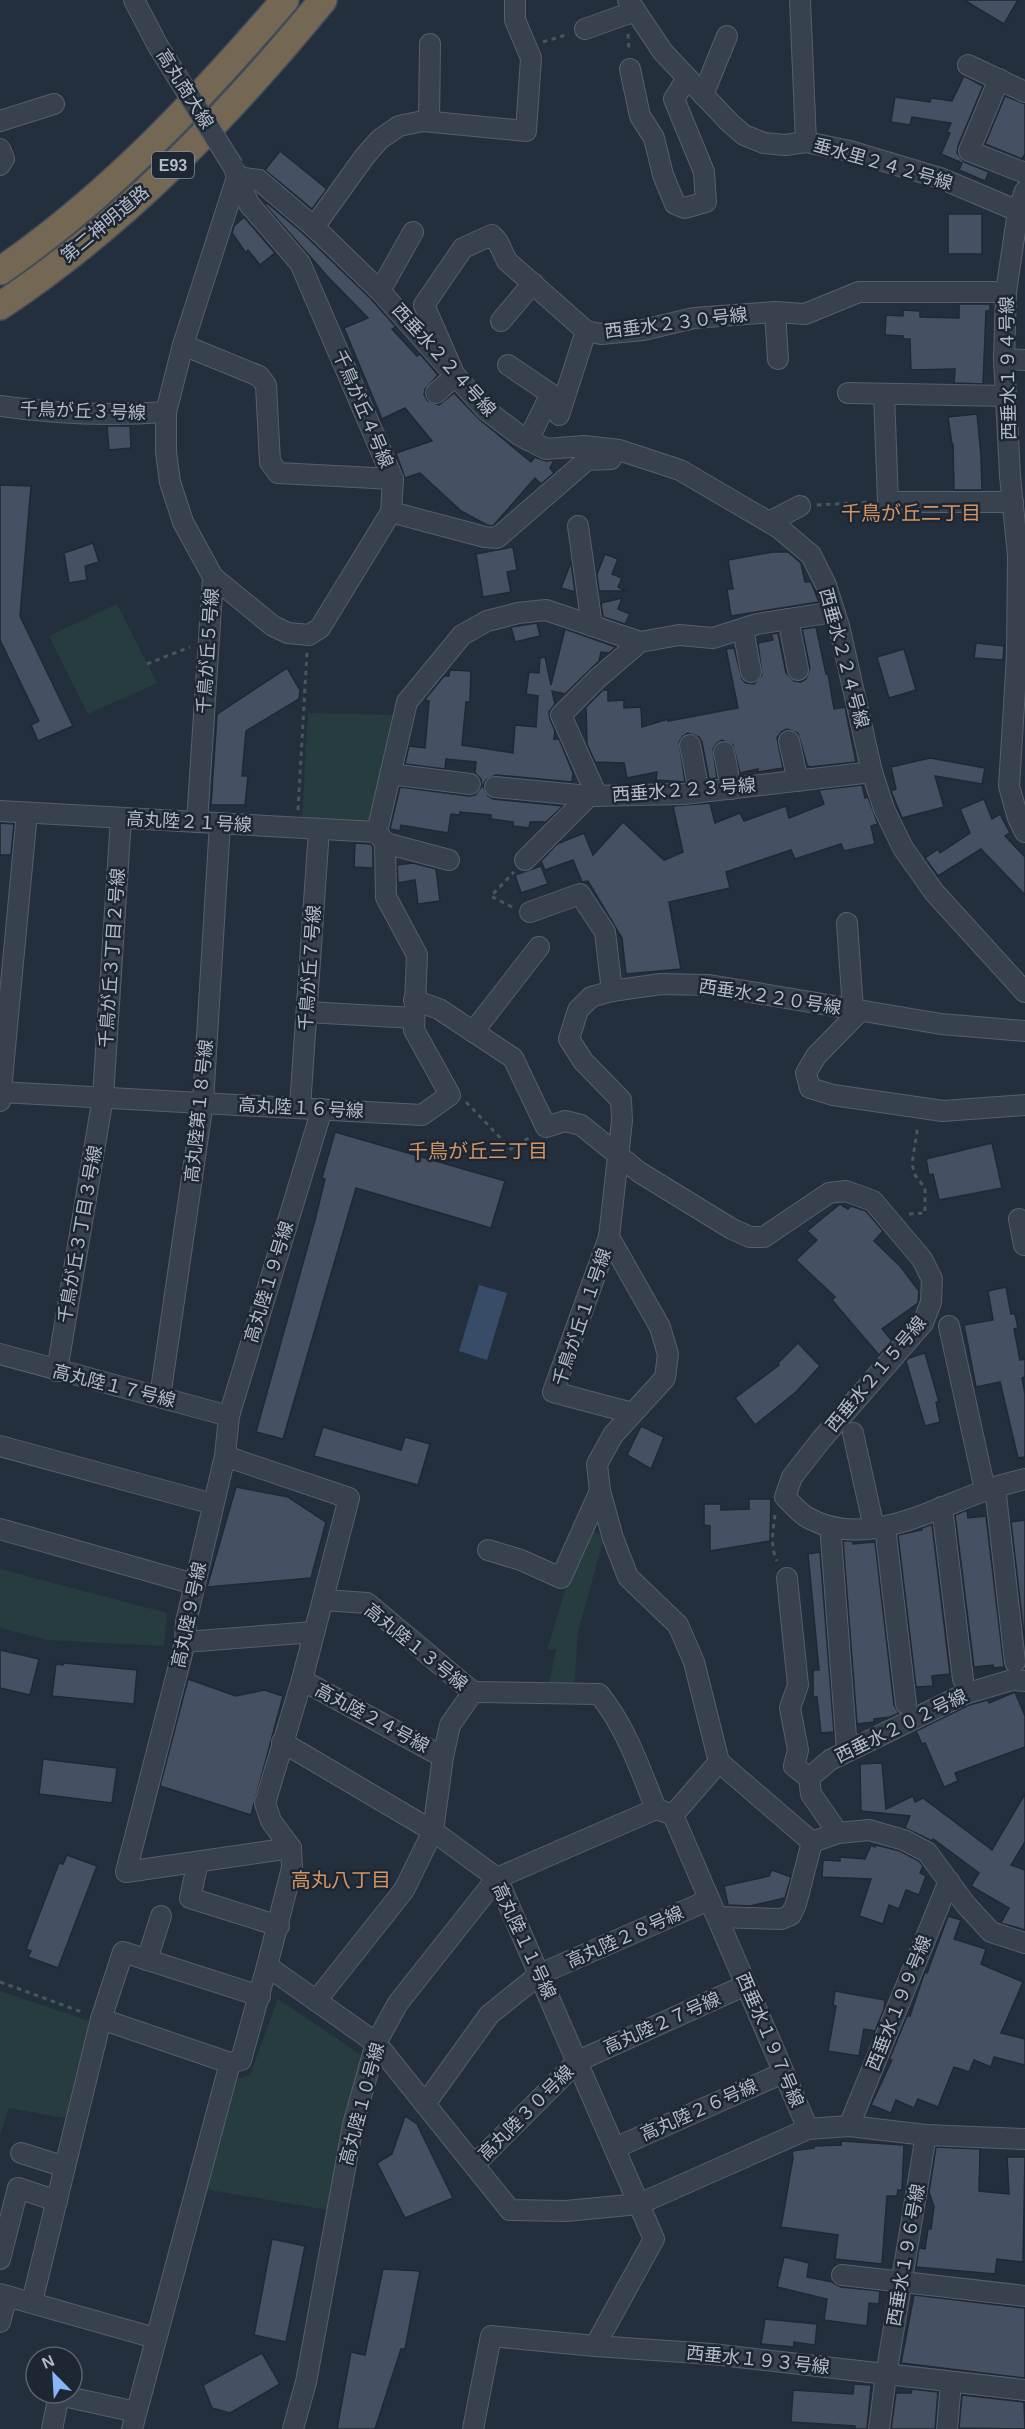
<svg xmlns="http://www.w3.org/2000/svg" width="1025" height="2429" viewBox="0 0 1025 2429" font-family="Helvetica,'Noto Sans JP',sans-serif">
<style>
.green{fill:#263c3f}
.water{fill:#394c67}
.building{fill:#455162;stroke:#1f2835;stroke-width:1.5}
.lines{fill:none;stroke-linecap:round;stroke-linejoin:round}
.minor-casing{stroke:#565f6c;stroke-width:22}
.highway-casing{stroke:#434c59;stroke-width:30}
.path{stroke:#44595c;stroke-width:3;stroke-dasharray:4.5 4.5;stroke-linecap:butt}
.minor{stroke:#38414e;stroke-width:20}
.highway{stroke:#746855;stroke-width:27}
.minor-bridge-casing{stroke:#565f6c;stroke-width:22;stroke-linecap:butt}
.minor-bridge{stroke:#38414e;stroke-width:20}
.labels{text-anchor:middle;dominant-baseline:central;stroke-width:5;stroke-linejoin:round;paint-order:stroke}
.shield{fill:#1d2633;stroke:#878f9c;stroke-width:1.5}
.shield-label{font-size:16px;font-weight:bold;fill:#b4bcc9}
.street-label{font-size:18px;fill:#b4bcc9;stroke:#1d2633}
.neighbourhood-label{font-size:20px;fill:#d59563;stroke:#1d2633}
</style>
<rect width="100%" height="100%" fill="#242f3e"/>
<g class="green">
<path d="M117 604 157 683 88 714 49 636Z"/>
<path d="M308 713 400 715 373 819 363 825 302 820Z"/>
<path d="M584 1527 604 1537 578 1632 574 1688H548L556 1649 547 1650Z"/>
<path d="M0 1569 167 1613 164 1646 48 1640 0 1628Z"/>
<path d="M0 1991 89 2021 94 2028 69 2119 9 2108 0 2135Z"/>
<path d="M278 1999 361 2055 328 2210 204 2189 231 2081 250 2075Z"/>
</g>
<path class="water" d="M479 1285 507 1293 487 1360 459 1351Z"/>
<g class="building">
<path d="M964 0H1018L1004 24Z"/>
<path d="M964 76 983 86 958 146 957 153 964 162 989 172 985 181 959 170 962 163 941 154 950 133 947 132 951 123 912 117 910 125 891 122 895 97 930 102 931 98 952 101Z"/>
<path d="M1005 96 1025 104V154L1022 159 985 144Z"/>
<path d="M280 151 327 189 312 209 265 170Z"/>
<path d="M267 203 306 236 371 299 396 327 392 329 417 356 420 354 438 375 425 389 424 395 428 401 439 405 454 393 479 419 531 462 535 457 546 461 554 460 550 468 554 473 541 484 535 478 493 526 487 525 461 511 420 473 405 478 396 453 432 441 405 408 382 419 344 328 368 318 327 276 265 205Z"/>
<rect x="948" y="214" width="34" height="40"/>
<path d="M244 217 275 253 260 265 248 250 246 253 232 233 234 226Z"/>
<path d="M959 304H990V311H986L983 384 954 383 955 369 911 370 910 339H903V336L885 335 886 315 903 316V310L920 311V317L959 318Z"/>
<path d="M977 414 981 456 982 490H954L953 444H952L948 417Z"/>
<path d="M107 426H130L131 448 109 450Z"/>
<path d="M0 485 31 486 20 616 73 726 38 741 31 725 39 721 0 640Z"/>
<path d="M93 543 99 562 85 566 87 580 69 583 64 553Z"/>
<path d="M513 547 517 570 507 572 511 592 483 597 476 554Z"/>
<path d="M773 552H788L801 563 805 582H811L819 602 731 616 727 589H733L728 560Z"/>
<path d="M605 554 618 559 612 574 622 578 618 587 625 591H599L597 574Z"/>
<path d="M571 562 575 592 561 588Z"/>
<path d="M622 598 618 609 630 614 625 624 603 617 601 603Z"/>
<path d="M537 623 540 636 515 642 511 627Z"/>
<path d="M816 627 826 674H828L834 709 845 707 856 762 810 767 807 765 798 733 787 729 781 732 777 738 783 768 758 772V769L740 773 733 745 722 740 717 743 713 749 717 778 709 779 702 742 699 737 688 733 683 736 679 742 685 782 656 780 657 772 627 778 624 763 595 762 587 744 586 707 603 690H608V701L624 700V708L641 707 642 727 668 719V721L738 708 726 649 734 648 742 679 746 683 754 684 762 675 758 643 773 640 771 634 778 633 786 673 794 681 801 682 806 679 810 668 802 629Z"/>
<path d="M565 629 616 647 609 653 601 652 599 661 565 694 552 691 555 704 549 712 550 719 555 731 554 739H559L573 773 572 782 496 775 486 780 483 786 488 796 493 799 563 806 546 822H530L529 828 513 826V822L491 819V815L460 812V815L451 814 448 833 401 825 400 831 390 829 400 787 469 796 475 795 482 786 481 779 475 773 476 762 446 759 445 769 405 764 409 746 425 748 429 701H426V698L444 676H449L450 670 471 671 470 702H466L462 745 513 753 515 725 536 727 538 696 526 694 529 672 539 673 540 658 545 657 551 685Z"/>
<path d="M976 643 1004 646 1003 660 974 658Z"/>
<path d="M904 649 916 690 889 698 877 657Z"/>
<path d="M287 668 300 690 299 699 246 731 242 776H248L245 805H211L217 714Z"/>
<path d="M930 758 985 768 982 784 935 776 944 807 902 818 891 791 896 789 891 767Z"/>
<path d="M862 785 865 798 868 797 878 824 871 826 875 844 844 851 841 844 795 859 791 850 726 872 730 888 669 902 681 969 626 974 622 938 588 881 582 882 573 860 545 870 541 861 557 844 584 833 593 855 623 822 664 860 683 852 673 806 710 803 715 823 740 813 744 821 786 806 789 818 824 804 819 790Z"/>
<path d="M984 799 992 819 1000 814 1010 833 1005 836 1025 857V895L981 849 938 876 925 858 938 849 940 853 970 833 960 809Z"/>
<path d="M0 823 14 824 11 855H0Z"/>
<path d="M355 843 371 844 373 847V868L354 867Z"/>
<path d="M413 863 436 869 440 901 418 904 415 880 398 883 397 865Z"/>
<path d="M541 866 548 884 521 893 515 875Z"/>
<path d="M335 1132 505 1181 491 1228 356 1188 283 1439 256 1432 315 1220 325 1179 322 1178Z"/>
<path d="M992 1143 1002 1188 939 1200 933 1174 929 1175 926 1159Z"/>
<path d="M840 1204 848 1209 851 1206 866 1211 883 1231 874 1241 900 1266 919 1291 918 1303 882 1329 892 1341 879 1355 832 1300 835 1297 796 1260 817 1240 807 1231Z"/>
<path d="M1006 1287 1011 1314H1015L1018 1328 1014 1329 1020 1360 1025 1359V1377L1022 1378 1025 1394V1457L1018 1458 1000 1382 976 1387 964 1325 993 1320 988 1291Z"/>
<path d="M798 1343 820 1366 796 1392 755 1425 735 1398 779 1365 778 1363Z"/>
<path d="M925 1353 939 1402H936L940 1422 925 1426 906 1361 909 1358Z"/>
<path d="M641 1426 664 1437 651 1469 627 1455Z"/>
<path d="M323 1427 401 1450 405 1437 430 1444 418 1485 314 1456Z"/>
<path d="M236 1487 288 1497 326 1522 311 1578 207 1587Z"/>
<path d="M749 1499H771L770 1541 710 1551V1526L704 1525V1504H721V1510L749 1509Z"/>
<path d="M967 1510 968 1518 986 1516 1004 1667 993 1668V1665L974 1667 955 1515Z"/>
<path d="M1025 1520V1644L1011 1522Z"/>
<path d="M932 1524 950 1674 932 1676 933 1686 916 1687 898 1535 922 1530V1528Z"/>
<path d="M843 1541H853V1544L875 1542 894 1705 899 1713 890 1717 874 1719V1722L857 1724Z"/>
<path d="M820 1552 834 1732 821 1733 817 1697H813V1670H819L808 1554Z"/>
<path d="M0 1650 39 1659 30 1695 0 1688Z"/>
<path d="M64 1663 137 1670 134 1704 52 1696 56 1664 63 1665Z"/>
<path d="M188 1679 236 1696 264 1690 283 1696 251 1815 160 1786Z"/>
<path d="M1015 1692 1025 1716V1747L955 1773 958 1781 944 1787 925 1743 922 1744 916 1731 969 1705 988 1700 989 1703Z"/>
<path d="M43 1759 117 1768 112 1803 39 1794Z"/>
<path d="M882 1763 886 1809 913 1796 915 1802 923 1798 992 1850 1025 1794V1842L1011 1865 1025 1870V1930L1001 1923 1009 1908 971 1886 979 1873 933 1839 932 1841 905 1828 910 1816 861 1811 860 1764Z"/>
<path d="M871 1845 875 1847 876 1845 900 1851 919 1861 923 1866 920 1873 926 1876 919 1895 906 1890 899 1909 889 1905 883 1924 859 1916 871 1879 822 1877 823 1860 840 1861V1857L865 1859Z"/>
<path d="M67 1855 97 1866 58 1968 28 1957 31 1951 26 1949 59 1863 63 1864Z"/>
<path d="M772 1870 791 1877 785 1898 750 1906 728 1905 724 1886 769 1876Z"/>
<path d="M948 1916 961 1920 954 1939 986 1949 981 1964 1023 1982 1001 2033 1025 2039V2065L994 2057 991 2067 974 2060 969 2072 954 2067 938 2107 918 2099 914 2108 896 2100 891 2113 871 2105 892 2060H889L907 2016H910L923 1977 925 1972 927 1973Z"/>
<path d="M835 1991 885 2000 884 2009 875 2031 864 2029 859 2056 828 2051 836 2006 833 2005Z"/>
<path d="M405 2116 417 2124 453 2198 405 2218 377 2163 392 2154Z"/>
<path d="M841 2141 904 2145 902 2190H898L897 2196H887L882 2264 835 2259 838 2235 781 2227 793 2158 792 2151 814 2148V2146L841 2145Z"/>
<path d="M936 2147 980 2149 979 2191 1009 2194 1007 2157H1025L1023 2262 997 2259 995 2274 916 2267 919 2248 925 2249 928 2229H931L934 2207 929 2192Z"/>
<path d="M272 2239 305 2246 286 2342 254 2335Z"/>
<path d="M784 2257 809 2263 807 2277 832 2282 841 2287 880 2291 879 2304 869 2303 867 2326 824 2320 827 2299 777 2287Z"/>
<path d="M383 2269 420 2271 405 2349H401L375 2429H337L351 2352 365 2355Z"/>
<path d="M914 2295 1025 2308V2378L901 2363Z"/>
<path d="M765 2319 817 2324 815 2345 794 2342V2347L761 2344Z"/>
<path d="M262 2353 280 2384 230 2413 212 2408 203 2385Z"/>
<path d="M854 2384 871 2385 867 2429H855V2426L791 2422 793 2390 853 2394Z"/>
<path d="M912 2389 938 2392 935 2429H891L896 2393H911Z"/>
<path d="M962 2395 1024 2402 1025 2429 959 2428Z"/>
</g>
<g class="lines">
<g class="minor-casing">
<g id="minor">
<path d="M134 0 158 46"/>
<path d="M628 0 663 52 730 123 744 135 764 143 785 145 806 142 850 151 940 178 1018 211"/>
<path d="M800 0 806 142"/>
<path d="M585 29 627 14 634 9"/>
<path d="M968 65 1025 92"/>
<path d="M630 69 640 116 654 138 663 175 675 204 685 208 706 202 704 172 674 99 687 78"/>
<path d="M999 79 969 151 1025 173"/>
<path d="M703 95 727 36"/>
<path d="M0 121 54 104"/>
<path d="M429 121 430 44"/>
<path d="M0 149 4 159 0 165"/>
<path d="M237 177 259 180 314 227 380 291 486 410 519 435 546 449 584 446 619 450 680 470 779 528 811 555 826 585 839 626 872 772 884 809 903 848 934 892 1025 992"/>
<path d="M1025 191 1018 211 1006 292 1004 359 1010 476 1018 556 1017 656 1009 786 1018 818 1025 832"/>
<path d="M314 227 365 156 380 139 399 126 423 121 526 131 531 58 515 20V0"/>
<path d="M380 291 413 232"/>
<path d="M775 312 778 359"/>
<path d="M501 321 533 283"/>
<path d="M183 345 259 376 266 385 270 462 278 473 393 479"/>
<path d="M1004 359 1025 360"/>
<path d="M508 365 551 394 528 440"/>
<path d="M436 393 455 376 424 305 463 248 492 235 498 242 507 261 586 331 601 334 643 330 694 318 775 312 805 314 859 292H1006"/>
<path d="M848 393 1006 396"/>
<path d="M884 394 888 502H1013"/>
<path d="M0 406C55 414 111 416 166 412"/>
<path d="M559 415 586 331"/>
<path d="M391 512 485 537 497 538 587 460 611 459"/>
<path d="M769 522 800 506"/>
<path d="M578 526 592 626"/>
<path d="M213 577 273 626 288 633 309 635 320 628 391 512 393 479 300 263 249 204 235 171"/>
<path d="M788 619 798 670"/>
<path d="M743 629 751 672"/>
<path d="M789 741 798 781"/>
<path d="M690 745 699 792"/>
<path d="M724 752 731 789"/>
<path d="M390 774 470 784"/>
<path d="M495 787 589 796 684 794 872 772"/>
<path d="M597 796 561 715 598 678 640 642"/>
<path d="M0 811 377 832"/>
<path d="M197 822 213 577 183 522 170 482 166 452V412L183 345 237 177"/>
<path d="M377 832 407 702 462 635 487 621 518 613 546 610 640 642 679 635 713 638 757 624 834 612"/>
<path d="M385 843 449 860"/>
<path d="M525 860 589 796"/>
<path d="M530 912 580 894 605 932 612 991"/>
<path d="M847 923 853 1009"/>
<path d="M414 1000 439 1009 513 1058 546 1127 565 1121 581 1125 639 1172 732 1229 750 1237H764L829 1193 846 1191 873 1201 922 1259 932 1279 931 1302 923 1323 821 1440 792 1477 785 1497C791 1503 798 1511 805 1516 861 1550 927 1512 981 1492 995 1486 1010 1483 1025 1479"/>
<path d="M860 1011 816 1056 806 1073 810 1088 833 1095 943 1111 1025 1105"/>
<path d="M307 1012 414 1018"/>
<path d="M1025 1031 941 1024 709 985 661 984 612 991 591 997 578 1010 569 1039 583 1061 621 1100 622 1121 609 1237 660 1327 668 1354 665 1378 613 1435 597 1464 600 1491 613 1538 628 1577 678 1625 694 1662 719 1762 812 1842 838 1833 869 1830 904 1840 927 1852 966 1905 991 1932 1025 1943"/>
<path d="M473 1032 539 947"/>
<path d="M0 1092 422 1115 450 1095 414 1030 417 955 386 897 385 843 377 832"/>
<path d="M0 1101 27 813"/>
<path d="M300 1107 319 829"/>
<path d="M1019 1219 1024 1245"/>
<path d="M609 1237 553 1392 632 1413"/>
<path d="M949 1326 985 1490"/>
<path d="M0 1354 229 1416"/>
<path d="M57 1371 103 1097 121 818"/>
<path d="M160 1397 203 1102 220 823"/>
<path d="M853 1433 874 1528"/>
<path d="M0 1446 213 1504"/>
<path d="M225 1456 349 1498 302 1680 265 1803 271 1821 291 1848 126 1872 185 1642 186 1622Z"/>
<path d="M225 1456 229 1416 322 1109"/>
<path d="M995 1487 1015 1662"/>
<path d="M942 1507 963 1679"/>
<path d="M885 1527 906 1704"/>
<path d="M0 1529 194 1584"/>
<path d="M831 1538 847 1751"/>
<path d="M488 1550 521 1560 561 1578 600 1491"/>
<path d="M787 1578 798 1685 790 1708 798 1750 794 1766 809 1778"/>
<path d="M324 1600 367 1603 473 1692"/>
<path d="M185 1642 314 1632"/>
<path d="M302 1680 443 1757"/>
<path d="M473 1692 599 1694C626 1727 640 1769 656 1809L668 1813"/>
<path d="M282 1742 433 1831 497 1878 654 2239 595 2346"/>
<path d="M719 1762 673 1815 808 2129 849 2126 926 2135 1025 2139"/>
<path d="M838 1833 811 1794 809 1778 830 1760 965 1694 1012 1680 1025 1681"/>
<path d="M291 1848 292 1868 267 1966 376 2043 510 2210 566 2211 639 2204 808 2129"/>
<path d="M198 1862 190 1898 279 1926"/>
<path d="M717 1917 781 1919 791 1915 796 1904 812 1842"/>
<path d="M147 1960 161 1916"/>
<path d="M316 2001 404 1890 433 1831 443 1757 450 1725 473 1692"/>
<path d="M101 2019 230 2063 241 2060 267 1966"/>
<path d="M425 2104 489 2015 540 1974 709 1900"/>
<path d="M849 2126 949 1881"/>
<path d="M615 2148 783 2073"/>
<path d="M21 2153 65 2167"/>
<path d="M474 2165 578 2061 746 1985"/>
<path d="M0 2259 18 2188 57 2201"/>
<path d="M842 2275 1025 2296"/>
<path d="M0 2294 155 2338"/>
<path d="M32 2302 101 2019 123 1952 260 1996"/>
<path d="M0 2322 7 2296"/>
<path d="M52 2429 59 2395 136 2412"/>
<path d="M132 2429 230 2063"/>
<path d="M293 2429 306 2382 353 2125 376 2043 398 2003 497 1878 656 1809"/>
<path d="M473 2429 491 2336 595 2346 712 2354 1025 2390"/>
<path d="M879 2429 886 2375 926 2135"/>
<path d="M947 2429 951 2383"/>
</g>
</g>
<g class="highway-casing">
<g id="highway">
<path d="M0 271C108 197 200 99 285 0"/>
<path d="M0 306C124 224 229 115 323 0"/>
</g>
</g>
<g class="path">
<path d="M628 34 629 51"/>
<path d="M543 42 569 34"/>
<path d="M817 505 871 502"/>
<path d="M147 664 190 647"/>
<path d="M298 810 307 652"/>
<path d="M512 907 491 896 514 872"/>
<path d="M466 1102 511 1149 532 1136"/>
<path d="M909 1214 925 1213V1188L915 1175 912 1164 918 1125"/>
<path d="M775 1515C773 1530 770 1547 777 1561"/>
<path d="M0 1982 82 2012"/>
</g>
<use href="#minor" class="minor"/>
<use href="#highway" class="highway"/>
<g class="minor-bridge-casing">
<path id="minor-bridge" d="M158 46 233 166"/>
</g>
<use href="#minor-bridge" class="minor-bridge"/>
</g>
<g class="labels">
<rect class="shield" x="152" y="152" width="42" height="26" rx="4.5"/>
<g class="shield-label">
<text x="173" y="165">E93</text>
</g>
<g class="street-label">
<text transform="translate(185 89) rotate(58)">高丸商大線</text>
<text transform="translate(883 164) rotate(16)">垂水里２４２号線</text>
<text transform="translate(105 224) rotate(-40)">第二神明道路</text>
<text transform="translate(676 323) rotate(-7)">西垂水２３０号線</text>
<text transform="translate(444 360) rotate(48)">西垂水２２４号線</text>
<text transform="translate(1008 368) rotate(-91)">西垂水１９４号線</text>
<text transform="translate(363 409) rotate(67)">千鳥が丘４号線</text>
<text transform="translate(83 411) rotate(2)">千鳥が丘３号線</text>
<text transform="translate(208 651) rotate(-86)">千鳥が丘５号線</text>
<text transform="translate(844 658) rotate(75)">西垂水２２４号線</text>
<text transform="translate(684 790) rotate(-4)">西垂水２２３号線</text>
<text transform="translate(189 822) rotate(3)">高丸陸２１号線</text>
<text transform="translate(112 958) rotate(-86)">千鳥が丘３丁目２号線</text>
<text transform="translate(310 968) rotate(-86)">千鳥が丘７号線</text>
<text transform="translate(770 997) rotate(9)">西垂水２２０号線</text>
<text transform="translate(301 1108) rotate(3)">高丸陸１６号線</text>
<text transform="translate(199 1111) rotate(-84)">高丸陸第１８号線</text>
<text transform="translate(80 1234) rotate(-80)">千鳥が丘３丁目３号線</text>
<text transform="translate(269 1282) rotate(-73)">高丸陸１９号線</text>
<text transform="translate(582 1317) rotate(-71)">千鳥が丘１１号線</text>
<text transform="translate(876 1374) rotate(-50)">西垂水２１５号線</text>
<text transform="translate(114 1386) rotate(14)">高丸陸１７号線</text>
<text transform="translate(189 1615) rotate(-78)">高丸陸９号線</text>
<text transform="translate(416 1647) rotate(39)">高丸陸１３号線</text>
<text transform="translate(372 1718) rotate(28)">高丸陸２４号線</text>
<text transform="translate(901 1726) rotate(-26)">西垂水２０２号線</text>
<text transform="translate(625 1937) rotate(-24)">高丸陸２８号線</text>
<text transform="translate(524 1941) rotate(65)">高丸陸１１号線</text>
<text transform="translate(899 2003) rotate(-68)">西垂水１９９号線</text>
<text transform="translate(662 2023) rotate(-24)">高丸陸２７号線</text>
<text transform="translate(770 2040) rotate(67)">西垂水１９７号線</text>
<text transform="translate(362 2104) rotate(-75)">高丸陸１０号線</text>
<text transform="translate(699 2110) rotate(-24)">高丸陸２６号線</text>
<text transform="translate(526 2113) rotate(-45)">高丸陸３０号線</text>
<text transform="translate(906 2255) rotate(-80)">西垂水１９６号線</text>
<text transform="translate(758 2360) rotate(6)">西垂水１９３号線</text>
</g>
<g class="neighbourhood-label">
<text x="911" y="513">千鳥が丘二丁目</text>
<text x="478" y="1151">千鳥が丘三丁目</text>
<text x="341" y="1880">高丸八丁目</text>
</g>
</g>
<g transform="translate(54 2375) rotate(336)"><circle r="28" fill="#1d2633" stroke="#59626f" stroke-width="1.5"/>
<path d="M0-4.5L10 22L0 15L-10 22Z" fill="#8ab4f8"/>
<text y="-9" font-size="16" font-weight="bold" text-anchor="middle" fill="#b4bcc9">N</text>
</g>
</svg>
